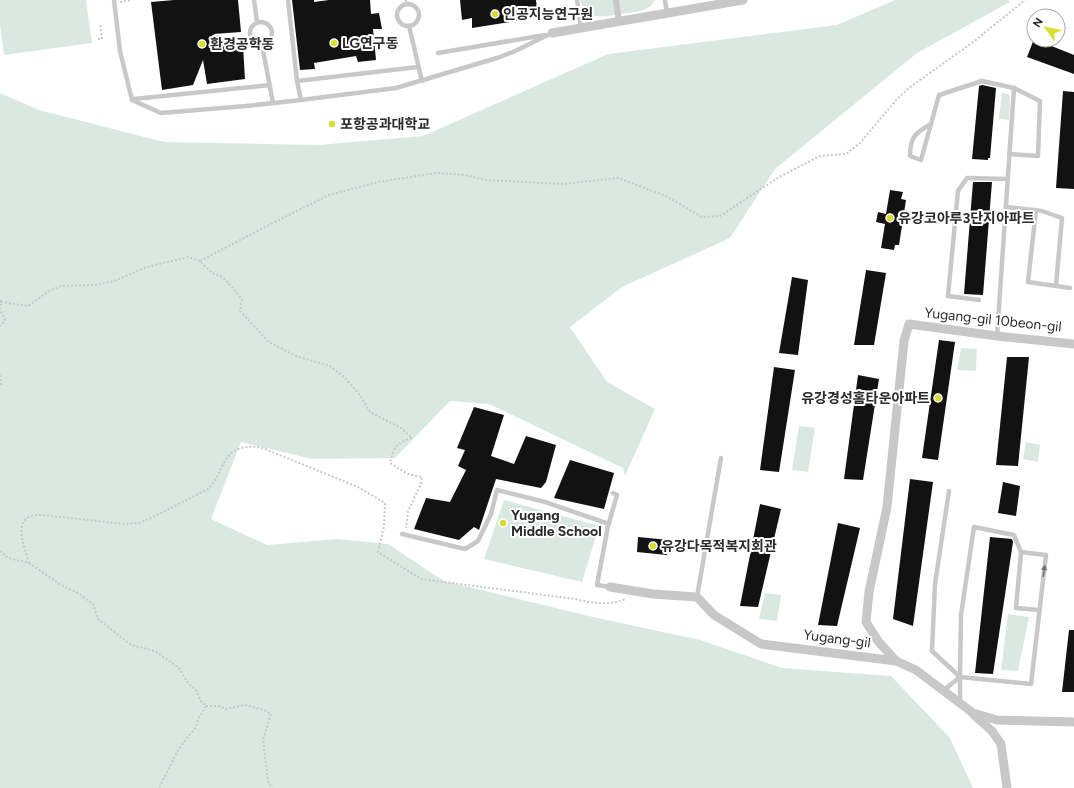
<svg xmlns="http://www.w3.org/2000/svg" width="1074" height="788" viewBox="0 0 1074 788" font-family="Figtree,'Noto Sans KR',sans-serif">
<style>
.green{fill:#d9e9e2}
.building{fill:#121212}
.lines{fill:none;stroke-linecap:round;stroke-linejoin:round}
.path{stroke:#c8c8c8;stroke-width:2;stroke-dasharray:2 2;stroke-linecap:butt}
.service{stroke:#c8c8c8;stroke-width:4.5}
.pedestrian{stroke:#c8c8c8;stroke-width:6}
.minor{stroke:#c8c8c8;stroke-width:9}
.oneway{fill:#727272}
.poi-dot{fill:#d9dd33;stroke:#fff;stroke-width:1.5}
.labels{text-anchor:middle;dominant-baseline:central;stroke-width:4;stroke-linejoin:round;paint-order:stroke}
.poi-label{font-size:14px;font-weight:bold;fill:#2b2b2b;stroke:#fff;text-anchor:start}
.street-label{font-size:14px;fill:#2b2b2b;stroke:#fff}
</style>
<rect width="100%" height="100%" fill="#fff"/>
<g class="green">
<path d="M0 0H86L92 43 4 55 0 25Z"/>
<path d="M580 0H655L651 6 646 9C638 12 629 13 620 14 604 17 586 21 580 0Z"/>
<path d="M895 0H1008L1010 2 917 53 775 169 730 238 622 287 570 327 607 382 655 409 625 476 623 468 489 404 450 401 395 458 312 459 241 442 211 519 267 545 337 539 388 544 444 581 593 617 700 640 782 668 891 676 950 738 973 788H0V93L39 110 164 142 318 145 423 136 608 54 837 25Z"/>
<path d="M1002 92 1010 95 1009 120 999 119Z"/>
<path d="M961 348 977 349 976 371 957 370Z"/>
<path d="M799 426 815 428 808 472 792 470Z"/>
<path d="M1026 442 1040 445 1038 462 1023 459Z"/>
<path d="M504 500 599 526 582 582 484 559Z"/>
<path d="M765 593 781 595 777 621 759 619Z"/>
<path d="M1008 614 1029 617 1018 671 1001 670Z"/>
</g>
<g class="building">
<path d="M174 0H238L241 32 213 34 243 46 245 79 207 84 203 60 193 85 162 90 151 2Z"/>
<path d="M292 0H314V2L329 0H370L371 14 379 13 382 29H373L376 60 358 62 356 56 314 63 315 69 300 70Z"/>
<path d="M460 0H536L537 9 528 10 529 19 472 28V18L462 20Z"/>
<path d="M1034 39 1074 55V74L1027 57Z"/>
<path d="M982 85 996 88 990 158H988V160L972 159 979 86Z"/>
<path d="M1063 91 1074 92V189L1056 188Z"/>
<path d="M973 182H992L983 295 964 294Z"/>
<path d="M890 190 903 192 901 199 906 200 899 245H895L894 250 881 248 885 224 876 222 878 212 886 214Z"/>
<path d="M866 270 886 273 874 345H854Z"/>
<path d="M792 277 808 280 798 355 779 353Z"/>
<path d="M939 340 955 342 938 460 922 458Z"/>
<path d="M1007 357H1029L1018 466 996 465Z"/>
<path d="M774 367 795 370 779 472 760 470Z"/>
<path d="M858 375 879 379 863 480 844 479Z"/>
<path d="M474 407 504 415 491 456 514 464 526 436 556 445 546 482 541 488 496 479 479 530 474 527 459 540 414 529 426 498 450 502 466 470 458 466 465 450 457 448Z"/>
<path d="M570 460 614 473 604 509 554 498Z"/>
<path d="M910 479 933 482 913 626 893 619Z"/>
<path d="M1003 482 1020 486 1016 516 998 513Z"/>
<path d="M760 504 781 509 758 607 740 606Z"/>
<path d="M838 523 860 528 837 626 818 625Z"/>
<path d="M638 537 669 540 667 555 637 552Z"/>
<path d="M990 537 1012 539 1013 542 993 674 975 673Z"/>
<path d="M1069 630H1074V692H1062Z"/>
</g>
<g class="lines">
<g class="path">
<path d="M406 0 407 4"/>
<path d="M120 2 132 0"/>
<path d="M98 39H102L100 24"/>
<path d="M200 261 265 227 329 195 378 182 436 173 465 175 485 180 562 184 618 178 666 196 702 217 720 216 779 177 820 156 846 154 860 143 897 99 910 87 972 43 1025 0"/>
<path d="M0 300 1 302 0 309 5 320 0 326"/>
<path d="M1 302 28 306 49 291 61 286 95 285 114 281 147 267 188 257 200 261 212 273 223 277 242 299 240 311 269 342 296 356 330 366 343 376 360 395 370 412 401 428 412 438C396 443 394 447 390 463L408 474 422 477 421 484 408 511 406 528"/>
<path d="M0 375 1 385 0 387"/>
<path d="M0 551 8 558 29 563 61 585 78 593 93 604 98 619 131 645 155 651 179 668 188 683 196 690 201 701 206 706 198 719 196 727 183 743 176 754 159 788"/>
<path d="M29 563C24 545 10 514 41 515L125 524 139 523 151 518 208 489C228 468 219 444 260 447L358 487 385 503 384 526 378 552 421 579 575 599C592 603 609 606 625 599"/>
<path d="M206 706H219L226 709 245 705 264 710 271 714 263 740 268 781 272 788"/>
</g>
<g class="service">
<path d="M114 0 120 51 132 100"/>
<path d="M254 0 257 22"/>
<path d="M288 0 297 81 301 100"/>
<path d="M577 0 581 28"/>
<path d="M665 0 667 14"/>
<circle cx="408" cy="15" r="11"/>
<circle cx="261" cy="33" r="11"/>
<path d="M409 26 422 81"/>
<path d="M262 45 273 103"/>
<path d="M438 53 545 35"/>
<path d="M297 81 418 67"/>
<path d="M134 99 270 85"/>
<path d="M132 100 161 113 246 106 301 100 396 88 497 58 513 52 552 33"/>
<path d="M931 124C915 133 910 137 910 156L921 160 939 95 982 81 1014 88 997 336"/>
<path d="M1009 154 1038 156 1040 101 1014 88"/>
<path d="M1006 207 1042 211 1062 218 1056 285"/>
<path d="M1036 210 1028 282 1070 288"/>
<path d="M979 300 948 296 958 191 967 178 1008 179"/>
<path d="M949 491 935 584 932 651 960 677 1031 684 1046 555 1021 552"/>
<path d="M402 534 465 549 478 541 491 514 497 490 545 502 609 524"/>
<path d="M610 587 597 585 608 526 617 495 613 493"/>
<path d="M697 597 721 458"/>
<path d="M960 677 961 615 974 527 1014 535 1021 552 1016 608 1039 610"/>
<path d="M944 690 960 677V703"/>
</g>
<path class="pedestrian" d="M616 0 619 22"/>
<g class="minor">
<path d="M552 33 743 0"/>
<path d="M610 587 653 594 697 597 714 615 761 644 896 661 916 670 973 713 997 720 1074 722"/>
<path d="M896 661 878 641 866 622 869 592 887 507 904 341 909 324 997 336 1074 344"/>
<path d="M974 715 992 731 1001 744 1007 788"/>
</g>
</g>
<defs><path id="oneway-solid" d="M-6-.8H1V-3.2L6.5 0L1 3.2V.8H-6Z"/></defs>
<use class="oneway" href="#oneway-solid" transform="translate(1044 571) rotate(-82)"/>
<g class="poi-dot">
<circle cx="495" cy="14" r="4"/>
<circle cx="334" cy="43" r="4"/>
<circle cx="202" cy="44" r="4"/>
<circle cx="332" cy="124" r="4"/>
<circle cx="890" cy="218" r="4"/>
<circle cx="938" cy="398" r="4"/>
<circle cx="503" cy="523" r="4"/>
<circle cx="653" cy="546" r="4"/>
</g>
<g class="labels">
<g class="poi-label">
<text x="503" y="14">인공지능연구원</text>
<text x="342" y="43">LG연구동</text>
<text x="210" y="44">환경공학동</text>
<text x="340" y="124">포항공과대학교</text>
<text x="898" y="218">유강코아루3단지아파트</text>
<text x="930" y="398" text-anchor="end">유강경성홈타운아파트</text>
<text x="511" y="515">Yugang<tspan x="511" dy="16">Middle School</tspan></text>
<text x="661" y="546">유강다목적복지회관</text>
</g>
<g class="street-label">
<text transform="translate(993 320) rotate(6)">Yugang-gil 10beon-gil</text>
<text transform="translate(837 639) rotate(7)">Yugang-gil</text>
</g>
</g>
<g transform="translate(1046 28) rotate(303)"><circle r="19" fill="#ffffff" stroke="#aaaaaa"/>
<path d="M0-3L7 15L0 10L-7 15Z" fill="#d9dd33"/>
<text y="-6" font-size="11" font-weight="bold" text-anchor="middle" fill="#2b2b2b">N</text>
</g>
</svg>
